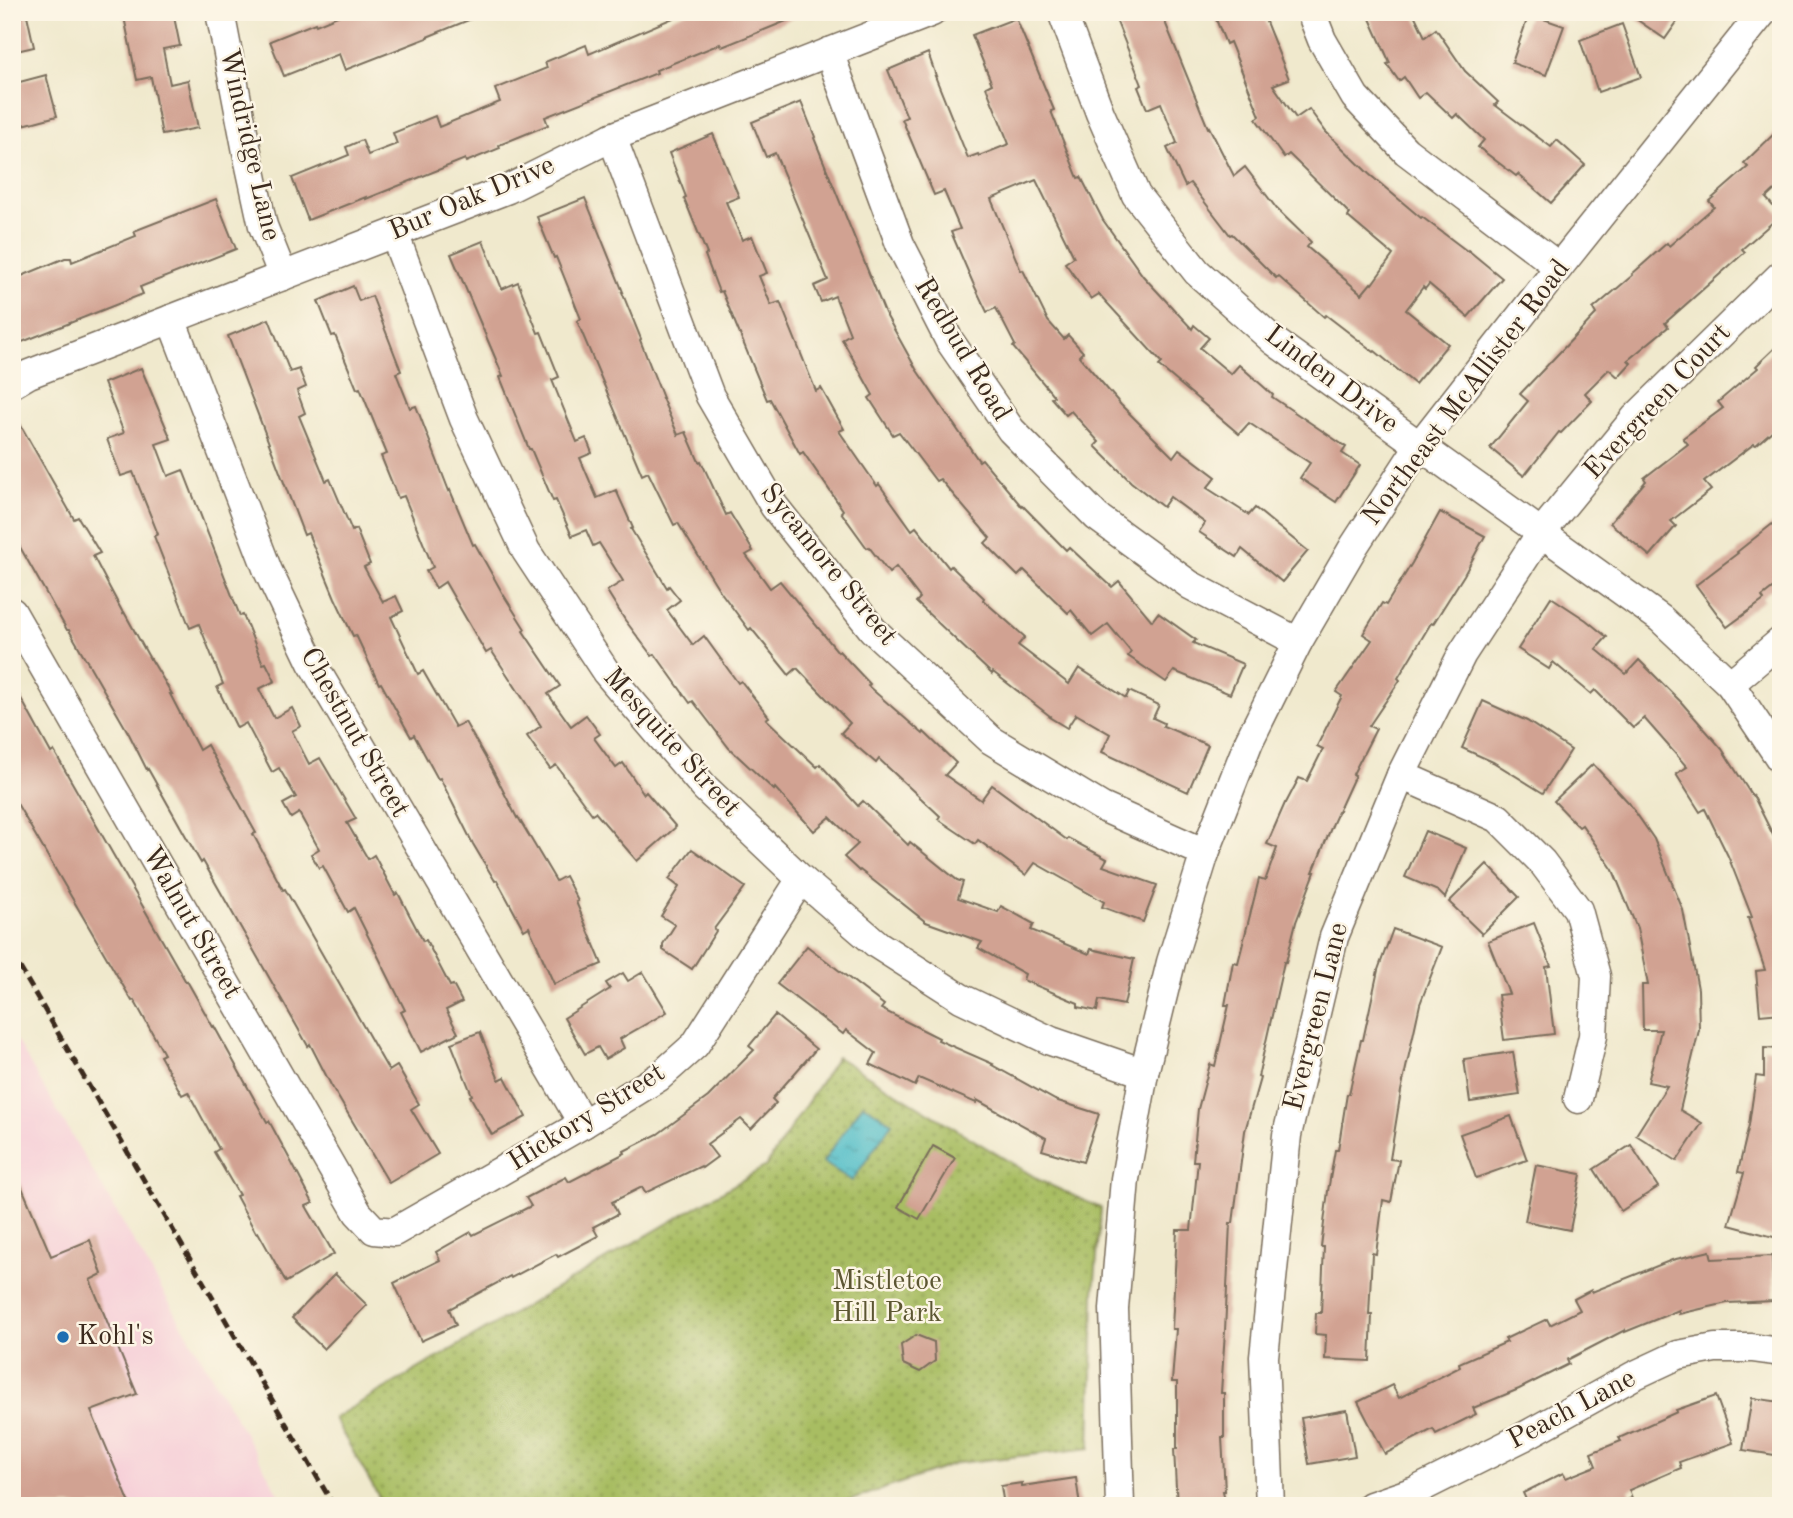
<svg xmlns="http://www.w3.org/2000/svg" width="1793" height="1518" viewBox="0 0 1793 1518" font-family="'Old Standard TT',serif">
<style>
.built{fill:#f6cfd8}
.park{fill:url(#park-dots);stroke:#727440;stroke-width:2}
.water{fill:url(#water-ripples);stroke:#467473;stroke-width:2}
.building{fill:#d1a292}
.lines{fill:none;stroke-linecap:round;stroke-linejoin:round}
.minor-casing{stroke:#7a6d5b;stroke-width:31}
.minor{stroke:#fff;stroke-width:28}
.rail{stroke:#3b2a1e;stroke-width:5;stroke-dasharray:10 5;stroke-linecap:butt}
.poi-dot{fill:#1f6fb2;stroke:#fcf5e5;stroke-width:2.5}
.labels{text-anchor:middle;dominant-baseline:central;stroke-width:5;stroke-linejoin:round;paint-order:stroke}
.street-label{font-size:28px;fill:#3b2a1e;stroke:#fcf5e5}
.park-label{font-size:28px;fill:#5c5632;stroke:#fcf5e5}
.poi-label{font-size:28px;fill:#3b2a1e;stroke:#fcf5e5;text-anchor:start}
</style>
<defs>
<pattern id="park-dots" width="8" height="8" patternUnits="userSpaceOnUse" patternTransform="scale(1.75)"><rect width="8" height="8" fill="#a8bd62"/><path d="M2 2h.1M6 6h.1" fill="none" stroke="#8a9a50" stroke-width="1.8" stroke-linecap="round"/></pattern>
<pattern id="water-ripples" width="26" height="14" patternUnits="userSpaceOnUse" patternTransform="scale(1.75)"><rect width="26" height="14" fill="#50bdc8"/><path d="M2 4q2-2 4 0t4 0M15 11q2-2 4 0t4 0" fill="none" stroke="#449aa2"/></pattern>
</defs>
<rect width="100%" height="100%" fill="#fcf5e5"/>
<filter id="ink" filterUnits="userSpaceOnUse"><feTurbulence type="fractalNoise" baseFrequency=".0143" numOctaves="2"/><feDisplacementMap in="SourceGraphic" scale="14" xChannelSelector="R" yChannelSelector="G"/><feConvolveMatrix kernelMatrix="1 2 1 2 8 2 1 2 1" color-interpolation-filters="sRGB"/></filter>
<filter id="wash" filterUnits="userSpaceOnUse"><feTurbulence type="fractalNoise" baseFrequency=".00686" numOctaves="4" result="noise"/><feDisplacementMap in="SourceGraphic" scale="28" xChannelSelector="R" yChannelSelector="G"/><feGaussianBlur stdDeviation="1.57" result="paint"/><feColorMatrix in="noise" values="0 0 0 0 0 0 0 0 0 0 0 0 0 0 0 0 0 1.4 0 .05"/><feComposite in="paint" operator="in"/></filter>
<g filter="url(#wash)">
<rect width="100%" height="100%" fill="#f0e9cd"/>
<path class="built" d="M12 1033 190 1338 286 1506H12Z"/>
<path class="park" d="M837 1057 1043 1182 1101 1208 1094 1293 1090 1448 958 1463 834 1506H384L334 1418 766 1166Z"/>
<path class="water" d="M863 1104 892 1123 852 1181 823 1162Z"/>
<g id="blocks">
<g class="building">
<path d="M123 12H173L180 46 163 49 170 84 188 80 198 128 162 135 151 77 137 80Z"/>
<path d="M347 12H485L486 13 427 37V38L345 70 339 54 284 76 270 41 315 23 316 25Z"/>
<path d="M687 12 806 13 722 47 720 44 656 70 657 73 545 117 548 125 499 145 500 148 466 162 465 159 366 199V197L308 220 292 178 349 155 346 147 362 140 368 155 397 144 393 133 435 116 439 127 500 102 495 89 547 68 545 62 586 45 589 54Z"/>
<path d="M1113 12H1161L1208 128 1209 127 1234 176 1245 167 1277 209 1311 242 1307 247 1362 294 1371 283 1372 284 1393 255 1348 217 1350 214 1289 154 1284 158 1256 119 1260 116 1230 42 1226 44 1213 12H1262L1289 79 1273 85 1296 118 1309 109 1326 132 1369 174 1421 218 1422 217 1467 251 1468 250 1502 278 1468 317 1429 284 1425 289 1423 287 1406 310 1448 344 1415 384 1375 351 1374 352 1326 315 1324 317 1278 276 1276 278 1232 234 1230 235 1190 183 1185 186 1167 148 1177 143 1161 103 1147 109 1138 87 1142 85Z"/>
<path d="M1367 12H1413L1425 37 1436 29 1465 71 1498 102 1495 105 1551 147 1557 140 1585 165 1551 203 1518 174 1516 176 1478 147 1484 140 1457 114 1453 118 1426 92 1418 98 1404 77 1399 81 1387 64 1390 63Z"/>
<path d="M1626 12H1684L1665 39Z"/>
<path d="M1529 14 1564 26 1546 75 1512 63Z"/>
<path d="M27 15 34 47 12 52V19Z"/>
<path d="M1016 18 1054 110 1051 111 1078 178 1081 177 1103 220 1143 276 1192 329 1194 325 1209 338 1200 348 1231 374 1239 365 1273 395 1272 397 1346 447 1342 453 1360 465 1336 502 1300 478 1310 463 1249 423 1239 434 1159 366 1162 363 1099 294 1091 299 1065 263 1074 257 1036 180 991 199 1021 271 1023 270 1048 321 1064 339 1068 335 1083 352 1079 356 1121 405 1173 457 1179 449 1216 477 1207 488 1249 515 1255 508 1308 551 1282 582 1242 549 1237 557 1199 532 1205 523 1170 497 1163 507 1131 482 1095 446 1099 442 1071 411 1066 415 1051 398 1054 396 1013 347 1015 345 996 308 987 312 973 283 951 232 960 229 944 191 934 195 902 119 907 117 888 70 928 53 936 76H935L968 158 978 154 979 156 1009 144 986 87 992 84 972 35Z"/>
<path d="M1622 24 1641 77 1598 92 1580 40Z"/>
<path d="M46 75 57 116 12 128V84Z"/>
<path d="M801 102 815 137 814 138 885 313 916 369 979 461 982 459 1022 507 1023 506 1066 550 1069 547 1112 587 1119 581 1152 621 1158 613 1196 640 1193 643 1243 664 1230 694 1174 671 1166 682 1128 656 1131 652 1108 624 1092 636 1071 610 1068 613 1024 570 1018 576 985 543 990 538 940 479 936 481 899 432 893 435 869 398 873 395 842 339 850 334 835 296 821 302 814 286 828 280 775 153 766 157 752 122Z"/>
<path d="M1781 127V184L1766 198 1781 215 1742 249 1745 252 1665 323 1668 327 1628 360 1631 363 1618 377 1609 369 1585 393 1592 401 1561 433 1559 432 1524 476 1490 448 1528 401 1520 394 1596 314 1593 309 1633 275 1632 274 1667 243 1669 246 1714 207 1709 201 1748 167 1744 163Z"/>
<path d="M713 134 739 197 726 202 742 240 752 236 767 273 759 276 771 305 780 302 816 391 821 388 844 429 839 431 877 486 879 484 912 530 916 527 949 568 951 566 984 598 983 600 1025 637 1018 645 1069 684 1079 668 1126 698 1129 691 1159 705 1153 718 1164 723 1163 726 1208 745 1188 792 1102 752 1110 734 1076 714 1067 728 1049 717 1050 716 993 672 992 674 916 602 920 598 896 567 889 573 869 547 867 548 841 512 843 510 803 452 800 454 770 399 767 400 722 291 719 292 705 255 707 254 684 198 686 197 669 153Z"/>
<path d="M585 198 623 292H622L641 339 640 340 663 398H662L678 435 686 432 699 462 701 461 726 515 730 513 753 551 746 555 770 588 780 581 838 652 839 651 870 684 868 686 923 734 924 732 956 763 945 775 981 800 992 785 1067 840 1068 838 1107 859 1103 866 1157 885 1143 922 1102 907 1104 902 1035 863 1026 875 978 840 975 844 938 819 940 816 879 759 876 763 841 733 850 723 797 668 789 675 751 628 749 630 720 591 678 523 674 525 648 472 642 475 577 321 581 319 556 257 554 258 537 217Z"/>
<path d="M216 199 236 249 140 287 143 294 12 346V280L65 258H71L72 262 136 236 134 231Z"/>
<path d="M483 241 502 289 518 282 538 333 541 332 559 377 552 380 577 442 586 438 592 453 580 458 597 498 616 490 633 528 631 529 667 588 669 586 680 600 667 610 693 645 704 636 738 683 741 681 769 717 766 719 817 767 820 764 858 806 863 801 908 845 910 842 957 880 963 882 958 898 998 912 1001 906 1034 924 1031 930 1089 954 1091 949 1134 959 1124 1005 1099 1000 1097 1011 1078 1007V1003L1023 980 1025 974 978 948 982 942 926 922 860 870 859 871 844 857 858 844 830 817 814 831 775 788 774 790 729 748 693 701 690 703 655 654 652 656 625 620 607 591 623 581 599 543 593 546 586 530 572 536 556 500 553 501 531 449H529L500 377 503 376 451 254Z"/>
<path d="M353 286 359 301 372 296 401 371 396 373 410 408 416 406 449 491 450 490 473 545 475 544 503 594 525 629 523 631 560 686 548 694 571 726 586 715 600 734 594 738 616 768 623 763 644 794 646 792 676 827 637 861 595 812 592 814 556 765 550 769 527 736 541 726 491 650 486 653 445 582 436 588 426 571 433 567 404 496 398 498 381 456 387 454 360 388 357 389 335 335 332 336 318 301Z"/>
<path d="M269 319 290 372 299 369 306 387 297 391 305 413 299 416 326 481 330 479 352 531 356 529 370 564 364 567 383 602 396 596 403 611 391 617 418 674 423 671 455 727 465 722 492 769 517 818 518 817 556 881 565 876 578 901 576 902 602 964 554 984 529 927 524 930 497 880 495 881 473 844 440 778 438 779 414 735 411 737 381 683 379 684 356 635 353 636 335 598 308 533 304 535 228 336Z"/>
<path d="M1781 342V423L1756 445 1754 444 1704 482 1711 490 1671 521 1676 526 1650 556 1610 523 1646 481 1644 478 1688 444 1683 438 1723 408 1718 402 1758 368 1756 366Z"/>
<path d="M141 368 171 439 156 444 168 476 183 470 240 616 243 615 263 664 266 663 275 681 259 689 274 718 292 708 301 726 292 731 309 764 320 758 356 819 347 823 368 859 374 855 395 895 398 893 423 941 426 940 450 986 453 985 462 1002 446 1010 458 1033 421 1052 401 1012 405 1010 354 908 348 912 323 866 319 868 311 854 319 849 299 813 291 818 283 804 296 797 279 768 272 772 246 723 237 728 217 687 223 684 199 624 190 628 154 536 158 534 133 472 121 476 107 439 124 433 104 383Z"/>
<path d="M12 410 74 519 78 517 100 553 93 556 123 613 124 612 150 659H151L172 694H170L199 750 207 745 256 833 253 834 283 890 285 889 389 1071 397 1066 419 1104 411 1109 438 1154 389 1183 331 1085 310 1044 308 1046 203 861 201 863 148 769 147 770 129 734 69 630H67L12 533Z"/>
<path d="M1440 512 1485 536 1464 575 1433 624 1431 623 1398 678 1400 680 1369 726 1376 729 1353 774 1355 775 1333 823 1313 872H1315L1296 922 1286 962H1284L1258 1077 1260 1078 1245 1131 1233 1223H1230L1225 1331 1221 1393H1224V1438H1222L1225 1491H1223L1226 1506H1177L1174 1449H1177V1382H1172L1176 1329H1172L1177 1230H1191L1198 1161H1193L1198 1109 1210 1064 1215 1066 1229 1005H1225L1233 962 1238 963 1259 879 1265 881 1277 848 1267 844 1285 803H1286L1299 778 1307 781 1323 749 1317 746 1342 696 1336 692 1372 640 1363 634 1382 603 1386 605 1412 563Z"/>
<path d="M1781 517V582L1762 597 1764 600 1727 627 1696 585 1738 553 1737 552Z"/>
<path d="M1551 597 1586 620 1607 637 1596 649 1626 674 1639 660 1681 702 1722 749 1752 796 1753 795 1781 851V1013L1760 1015 1756 971 1765 970 1748 918 1752 917 1728 856 1705 809 1700 812 1676 774 1687 767 1644 718 1633 728 1595 690 1591 694 1553 662 1549 669 1518 649Z"/>
<path d="M12 682 51 753 54 751 186 982 187 981 213 1027 214 1026 267 1122 269 1121 287 1154 313 1203 306 1206 334 1254 286 1282 258 1232 256 1233 236 1196 239 1195 214 1152 219 1149 188 1092 182 1095 160 1056 164 1054 134 1000 132 1001 12 795Z"/>
<path d="M1483 701 1527 721 1571 750 1543 793 1493 762 1462 748Z"/>
<path d="M1593 764 1629 803 1654 839 1683 910 1698 989 1699 1030 1680 1110 1702 1123 1677 1161 1636 1135 1667 1086 1648 1082 1661 1030H1643L1642 985H1648L1637 928 1613 870 1582 825 1579 827 1554 801Z"/>
<path d="M1425 831 1466 848 1445 898 1438 891 1405 877Z"/>
<path d="M692 849 745 887 714 929 716 931 692 969 663 950V944L675 925 661 916 679 887 669 879Z"/>
<path d="M1487 864 1519 897 1482 934 1449 902Z"/>
<path d="M1534 923 1551 966 1546 967 1554 1034 1504 1040 1498 995 1509 994 1488 941Z"/>
<path d="M1393 929 1442 947 1420 1004 1401 1091 1390 1159 1399 1160 1391 1202 1383 1200 1376 1254 1372 1253 1369 1315H1372L1370 1361 1325 1359 1326 1335 1315 1334 1316 1313H1321L1324 1247H1321L1328 1191 1335 1150H1338L1347 1094H1349L1361 1040H1363L1378 970Z"/>
<path d="M807 946 884 1005 881 1009 939 1038 938 1040 993 1064 992 1065 1055 1100 1099 1114 1083 1162 1042 1150 1046 1138 977 1100 976 1103 919 1078 915 1086 870 1064 876 1053 846 1030 843 1034 777 984Z"/>
<path d="M643 972 667 1012 620 1039 624 1048 605 1059 598 1047 585 1054 564 1018 610 989 606 983 623 973 628 981Z"/>
<path d="M775 1015 816 1049 772 1099 776 1103 751 1129 741 1119 707 1144 717 1157 702 1168 701 1166 645 1193 642 1187 612 1202 618 1214 593 1227 598 1236 558 1257 556 1254 511 1278 510 1276 449 1309 456 1325 421 1341 394 1283 440 1260 436 1252 471 1232 473 1235 531 1206 526 1198 566 1177 569 1182 625 1153 624 1151 658 1134 708 1097 754 1050 749 1046Z"/>
<path d="M480 1032 499 1080 505 1077 526 1117 492 1135 470 1096 472 1095 451 1043Z"/>
<path d="M1764 1048 1781 1049V1239L1729 1225 1744 1173 1738 1172 1749 1125 1756 1076 1764 1077Z"/>
<path d="M1513 1052 1520 1095 1470 1102 1464 1059Z"/>
<path d="M1511 1116 1527 1160 1476 1178 1460 1134Z"/>
<path d="M1631 1145 1658 1187 1621 1211 1594 1169Z"/>
<path d="M933 1146 955 1158 919 1219 898 1207Z"/>
<path d="M12 1164 51 1256 90 1240 102 1274 90 1280 137 1394 91 1411 131 1506H12Z"/>
<path d="M1536 1165 1581 1174 1570 1230 1525 1221Z"/>
<path d="M1710 1251 1712 1259 1772 1256 1774 1301 1727 1303 1679 1314V1310L1625 1332V1330L1567 1360 1569 1364 1519 1389 1473 1408 1476 1414 1436 1434 1433 1429 1385 1454 1358 1402 1392 1385 1399 1398 1460 1367 1459 1363 1507 1342 1505 1339 1547 1319 1550 1325 1580 1310 1574 1299 1591 1290 1592 1292 1672 1260Z"/>
<path d="M335 1274 367 1305 324 1349 292 1318Z"/>
<path d="M916 1335 934 1342 935 1361 920 1372 903 1364 901 1345Z"/>
<path d="M1716 1396 1733 1443 1679 1462 1681 1468 1629 1490 1632 1498 1612 1506H1529L1523 1493 1563 1473 1566 1478 1596 1466 1591 1453 1621 1441 1619 1438 1677 1412 1676 1410Z"/>
<path d="M1752 1398 1781 1402V1456L1743 1450Z"/>
<path d="M1347 1410 1355 1456 1309 1464 1301 1418Z"/>
<path d="M1076 1478 1080 1506H1004L1001 1486 1022 1483V1486Z"/>
</g>
</g>
</g>
<g filter="url(#ink)">
<use href="#blocks" fill-opacity="0" stroke="#7a6d5b" stroke-width="2"/>
<g class="lines">
<g class="minor-casing">
<g id="minor">
<path d="M220 12 248 157 263 226 283 276"/>
<path d="M1062 12 1100 113 1136 195 1197 272 1274 341 1661 619 1730 684 1781 760"/>
<path d="M1311 12 1322 40 1355 97 1406 151 1559 267"/>
<path d="M829 52 900 244 949 340 1011 430 1097 517 1190 585 1298 642"/>
<path d="M612 137 710 396 774 506 873 630 991 740 1102 807 1205 853"/>
<path d="M394 233 464 419 526 551 606 672 705 788 801 879 878 945 961 998 1051 1041 1144 1073"/>
<path d="M171 319 268 571 312 663 583 1124"/>
<path d="M12 384 29 374 508 189 612 137 932 12"/>
<path d="M12 612 358 1213 374 1230 394 1232 583 1124 659 1077 695 1045 801 879"/>
<path d="M1730 684 1781 641"/>
<path d="M1401 775 1498 818 1542 862 1578 910 1596 976 1593 1036 1578 1099"/>
<path d="M1120 1506 1114 1309 1125 1179 1144 1073 1171 962 1205 853 1249 741 1298 642 1354 546 1419 446 1559 267 1763 12"/>
<path d="M1270 1506 1264 1357 1287 1135 1334 937 1401 775 1462 654 1541 533 1635 418 1781 275"/>
<path d="M1371 1506 1415 1491 1523 1437 1633 1376 1678 1355 1715 1348H1752L1781 1352"/>
</g>
</g>
<use href="#minor" class="minor"/>
<path class="rail" d="M12 954 334 1506"/>
</g>
</g>
<circle class="poi-dot" cx="63" cy="1337" r="7"/>
<g class="labels">
<g class="street-label">
<text transform="translate(249 145) rotate(77)">Windridge Lane</text>
<text transform="translate(472 199) rotate(-23)">Bur Oak Drive</text>
<text transform="translate(962 350) rotate(59)">Redbud Road</text>
<text transform="translate(1331 380) rotate(37)">Linden Drive</text>
<text transform="translate(1467 393) rotate(-53)">Northeast McAllister Road</text>
<text transform="translate(1658 402) rotate(-47)">Evergreen Court</text>
<text transform="translate(828 565) rotate(51)">Sycamore Street</text>
<text transform="translate(354 733) rotate(60)">Chestnut Street</text>
<text transform="translate(671 743) rotate(48)">Mesquite Street</text>
<text transform="translate(191 923) rotate(60)">Walnut Street</text>
<text transform="translate(1317 1017) rotate(-76)">Evergreen Lane</text>
<text transform="translate(587 1118) rotate(-32)">Hickory Street</text>
<text transform="translate(1572 1410) rotate(-28)">Peach Lane</text>
</g>
<g class="park-label">
<text x="887" y="1282">Mistletoe<tspan x="887" dy="32">Hill Park</tspan></text>
</g>
<g class="poi-label">
<text x="77" y="1337">Kohl's</text>
</g>
</g>
<rect width="1793" height="1518" fill="none" stroke="#fcf5e5" stroke-width="42"/>
</svg>
